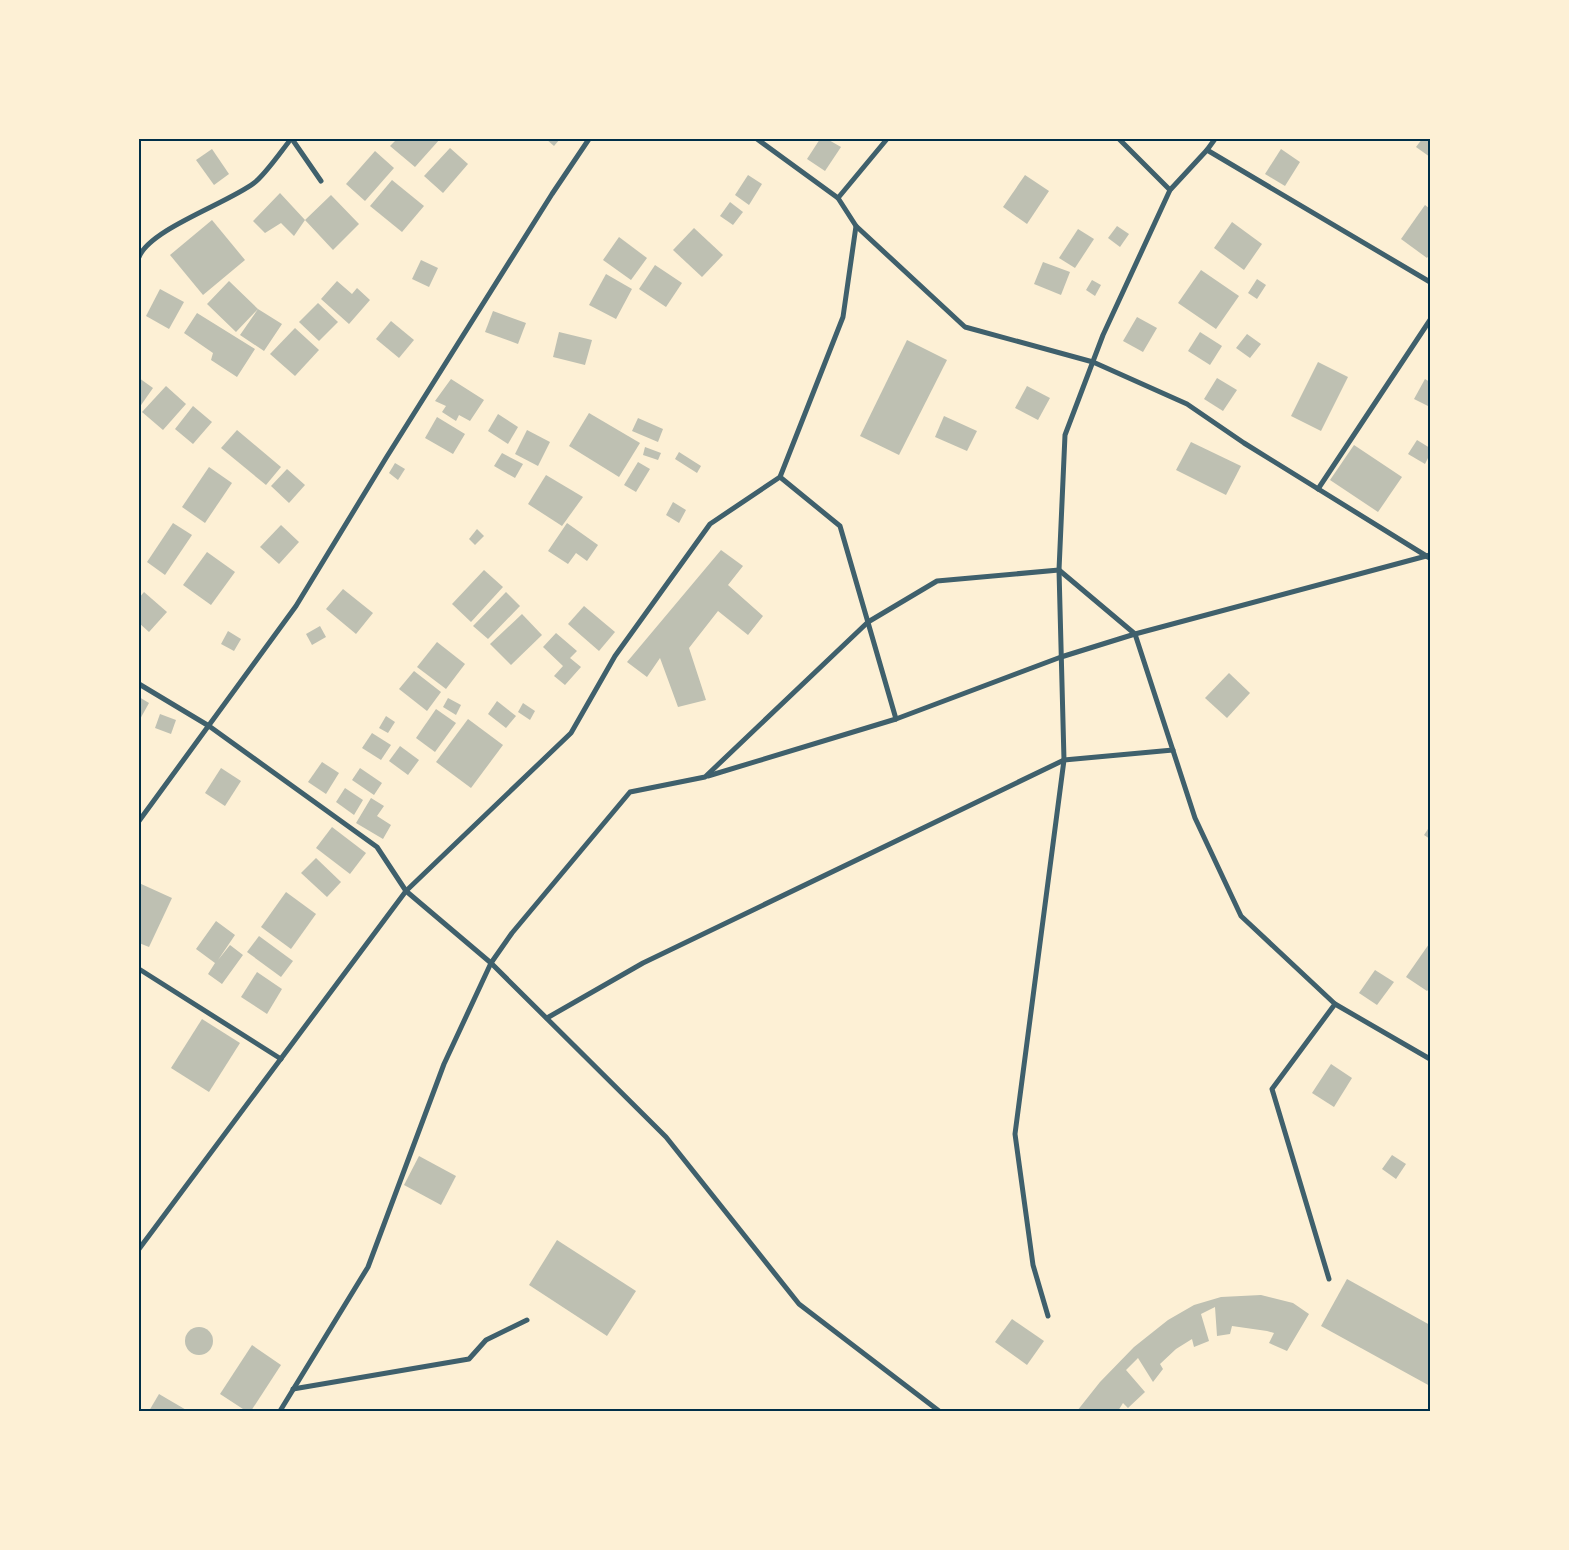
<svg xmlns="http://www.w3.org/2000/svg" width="1569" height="1550" viewBox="0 0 1569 1550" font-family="Quicksand,sans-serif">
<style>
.building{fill:#bec0b2}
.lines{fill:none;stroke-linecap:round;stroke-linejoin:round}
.minor{stroke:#3f606c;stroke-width:5}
.neatline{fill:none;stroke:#003049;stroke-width:2}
</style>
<rect width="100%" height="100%" fill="#fdf0d5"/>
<g class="building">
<path d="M397 139H440L415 167 390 146Z"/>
<path d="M546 139H560L554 146Z"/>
<path d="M820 139H827L841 147 825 171 807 159Z"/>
<path d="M1422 139H1430V157L1416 147Z"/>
<path d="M450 148 468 164 443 193 424 176Z"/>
<path d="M212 149 229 174 214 185 196 160Z"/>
<path d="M1281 149 1300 162 1285 186 1265 174Z"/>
<path d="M375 151 394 168 365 201 346 184Z"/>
<path d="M748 175 762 184 749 205 735 195Z"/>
<path d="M1025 175 1049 191 1027 224 1003 207Z"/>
<path d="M392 180 424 206 402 232 370 206Z"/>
<path d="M280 193 305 220 331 195 359 224 333 250 305 220 294 236 281 223 265 233 253 221Z"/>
<path d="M730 202 743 212 733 225 720 216Z"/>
<path d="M1425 205 1430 209V254L1427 258 1401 239Z"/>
<path d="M212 220 245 260 203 295 170 255Z"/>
<path d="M1232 222 1262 244 1244 270 1214 248Z"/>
<path d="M1117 226 1129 234 1120 247 1108 238Z"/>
<path d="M694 228 723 255 702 277 673 250Z"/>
<path d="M1078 229 1094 239 1075 268 1059 258Z"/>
<path d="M619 237 647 258 631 280 603 260Z"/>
<path d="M421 260 438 268 429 287 412 279Z"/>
<path d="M1043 262 1070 272 1061 295 1034 284Z"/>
<path d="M655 265 682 283 666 307 639 289Z"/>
<path d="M1201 270 1239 296 1216 329 1178 303Z"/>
<path d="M606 274 632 289 616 319 589 305Z"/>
<path d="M1257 279 1266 285 1257 299 1248 293Z"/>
<path d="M1092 280 1101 285 1095 296 1086 290Z"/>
<path d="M229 281 258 309 282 324 264 351 240 335 258 309 236 332 207 304Z"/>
<path d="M337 281 352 294 357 288 370 300 349 324 321 299Z"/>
<path d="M160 289 184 302 169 329 146 316Z"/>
<path d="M318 303 338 322 319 341 299 322Z"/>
<path d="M493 311 526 323 518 344 485 332Z"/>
<path d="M197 313 255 349 237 377 211 360 213 353 184 333Z"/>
<path d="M1137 317 1157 328 1143 352 1123 341Z"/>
<path d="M391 321 414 340 399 358 376 339Z"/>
<path d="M295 328 319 350 295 376 270 354Z"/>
<path d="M559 332 592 340 585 365 553 357Z"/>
<path d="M1200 332 1222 346 1210 365 1188 351Z"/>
<path d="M1247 334 1261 344 1250 358 1236 348Z"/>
<path d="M907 340 947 360 899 455 860 436Z"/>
<path d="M1318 362 1348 377 1321 431 1291 416Z"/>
<path d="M139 378 153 388 139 408Z"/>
<path d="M1217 378 1237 390 1223 411 1204 399Z"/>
<path d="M451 379 484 400 470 421 459 415 456 421 442 412 446 406 435 401Z"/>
<path d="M1425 379 1430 382V407L1414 399Z"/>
<path d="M166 386 186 404 163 430 142 412Z"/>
<path d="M1027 386 1050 398 1038 420 1015 408Z"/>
<path d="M193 406 212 422 193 444 175 429Z"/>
<path d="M589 413 640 443 619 477 569 446Z"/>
<path d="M498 414 518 427 508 444 488 431Z"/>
<path d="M944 416 977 431 967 451 935 437Z"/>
<path d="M437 417 465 434 453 454 425 438Z"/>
<path d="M638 418 663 429 658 442 632 431Z"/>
<path d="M237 430 281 467 266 485 221 448Z"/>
<path d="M527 430 550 442 538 466 515 454Z"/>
<path d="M1417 440 1430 448V454L1425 464 1408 454Z"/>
<path d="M1191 442 1241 466 1226 495 1176 470Z"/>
<path d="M1354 445 1402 477 1378 512 1330 480Z"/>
<path d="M645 447 661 453 658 460 643 455Z"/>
<path d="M679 452 701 466 697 473 675 459Z"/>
<path d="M502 453 523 464 515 478 494 466Z"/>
<path d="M638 462 650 469 636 492 624 485Z"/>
<path d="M395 463 405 469 398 480 389 473Z"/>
<path d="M209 467 232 483 205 523 182 507Z"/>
<path d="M287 469 305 485 289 503 271 486Z"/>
<path d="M546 475 583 497 562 526 528 504Z"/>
<path d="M673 502 686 510 679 523 666 515Z"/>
<path d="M173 523 192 535 165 575 147 562Z"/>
<path d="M567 523 598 545 587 561 576 553 568 564 548 551Z"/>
<path d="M281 525 299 542 279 564 260 547Z"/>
<path d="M477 529 484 536 475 545 469 539Z"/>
<path d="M721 550 743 566 728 585 763 616 748 635 718 611 689 648 706 700 678 707 660 658 647 677 627 662Z"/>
<path d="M207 552 235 572 211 605 183 585Z"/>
<path d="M484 570 503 587 471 622 452 604Z"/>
<path d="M343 589 373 613 356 634 326 609Z"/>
<path d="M144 592 167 612 149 632 139 623V598Z"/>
<path d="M506 592 520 606 488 639 473 626Z"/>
<path d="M584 606 615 632 599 651 568 624Z"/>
<path d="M522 614 542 635 511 665 490 644Z"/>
<path d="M320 626 326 637 312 645 306 634Z"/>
<path d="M228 631 241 639 234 651 221 644Z"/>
<path d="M556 633 577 651 570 658 581 667 565 685 554 676 563 666 543 647Z"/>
<path d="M437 642 465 664 446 689 417 667Z"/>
<path d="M414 671 441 692 427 711 399 689Z"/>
<path d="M1229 673 1250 693 1227 718 1205 698Z"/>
<path d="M139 697 149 703 139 721Z"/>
<path d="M448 698 461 705 456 715 443 707Z"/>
<path d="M497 701 516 716 506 728 488 714Z"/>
<path d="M523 703 535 711 530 720 518 712Z"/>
<path d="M436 709 456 723 435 752 416 738Z"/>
<path d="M160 714 176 720 171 734 155 728Z"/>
<path d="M386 716 395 722 388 733 379 728Z"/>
<path d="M468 719 503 745 471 788 436 762Z"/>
<path d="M372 733 391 745 381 760 362 748Z"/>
<path d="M400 746 419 760 408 775 389 761Z"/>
<path d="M322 762 339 773 326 794 308 782Z"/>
<path d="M221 768 241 781 225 806 205 793Z"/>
<path d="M360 768 382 783 374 795 352 780Z"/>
<path d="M345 788 363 800 354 815 336 802Z"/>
<path d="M371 798 384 806 377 816 391 825 383 839 356 823Z"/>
<path d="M1430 826V839L1424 835Z"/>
<path d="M332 827 366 853 350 874 316 848Z"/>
<path d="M316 858 341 882 327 897 301 873Z"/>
<path d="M139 883 172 898 149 947 139 943Z"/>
<path d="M286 892 316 914 291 949 261 927Z"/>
<path d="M216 921 235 935 218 960 230 945 243 955 222 984 208 974 215 963 196 949Z"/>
<path d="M259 936 293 961 281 977 247 952Z"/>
<path d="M1429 944 1430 945V988L1427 991 1406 977Z"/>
<path d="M1375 970 1394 982 1377 1005 1359 993Z"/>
<path d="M257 972 282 989 267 1014 241 997Z"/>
<path d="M202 1019 240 1043 209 1092 171 1068Z"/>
<path d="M1331 1064 1352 1078 1334 1107 1312 1093Z"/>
<path d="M1392 1155 1406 1164 1396 1179 1382 1169Z"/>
<path d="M419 1156 456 1176 441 1205 404 1185Z"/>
<path d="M557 1240 636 1291 607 1336 529 1285Z"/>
<path d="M1347 1279 1430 1325V1386L1321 1326Z"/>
<path d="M1261 1295 1293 1303 1309 1314 1287 1351 1269 1343 1274 1333 1267 1331 1232 1326 1230 1334 1217 1336 1215 1307 1201 1314 1209 1341 1194 1347 1192 1339 1176 1349 1160 1364 1163 1369 1153 1382 1138 1358 1126 1370 1145 1392 1128 1408 1123 1403 1118 1411H1077L1100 1382 1134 1347 1168 1320 1194 1305 1221 1297Z"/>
<path d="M1012 1319 1044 1341 1027 1365 995 1342Z"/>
<circle cx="199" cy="1341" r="14"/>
<path d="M252 1345 281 1365 251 1411H246L220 1394Z"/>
<path d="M159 1394 188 1411H149Z"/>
</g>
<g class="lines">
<g class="minor">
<path d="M292 139 321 181"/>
<path d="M757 139 838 198"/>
<path d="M1119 139 1170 190"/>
<path d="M1207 150 1430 282"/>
<path d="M856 226 965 327 1093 362 1187 404 1244 443 1428 557"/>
<path d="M139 257C150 229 228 203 254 183 265 175 282 150 291 139"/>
<path d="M780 477 840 526 896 719"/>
<path d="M1318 489 1430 320"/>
<path d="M139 684 209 726 377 847 406 891 491 963 666 1137 799 1304 939 1411"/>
<path d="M708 776 896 719 1061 657 1135 634 1430 555"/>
<path d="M139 821 296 606 386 458 552 194 589 139"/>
<path d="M139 969 281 1059"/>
<path d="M1335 1004 1430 1059"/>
<path d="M547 1018 643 963 1064 760 1173 750"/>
<path d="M139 1249 406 891 571 733 615 656 710 524 780 477 843 317 856 226 838 198 887 139"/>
<path d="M1048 1316 1033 1265 1015 1134 1064 760 1059 570 1065 435 1103 335 1170 190 1207 150 1215 139"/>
<path d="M293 1389 469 1359 486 1340 527 1320"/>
<path d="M280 1411 368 1267 444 1064 491 963 512 933 630 792 705 777 868 622 937 581 1059 570 1135 634 1195 818 1241 916 1335 1004 1272 1089 1329 1279"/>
</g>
</g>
<rect width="1569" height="1550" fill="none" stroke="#fdf0d5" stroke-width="280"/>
<rect x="140" y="140" width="1289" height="1270" class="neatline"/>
</svg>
